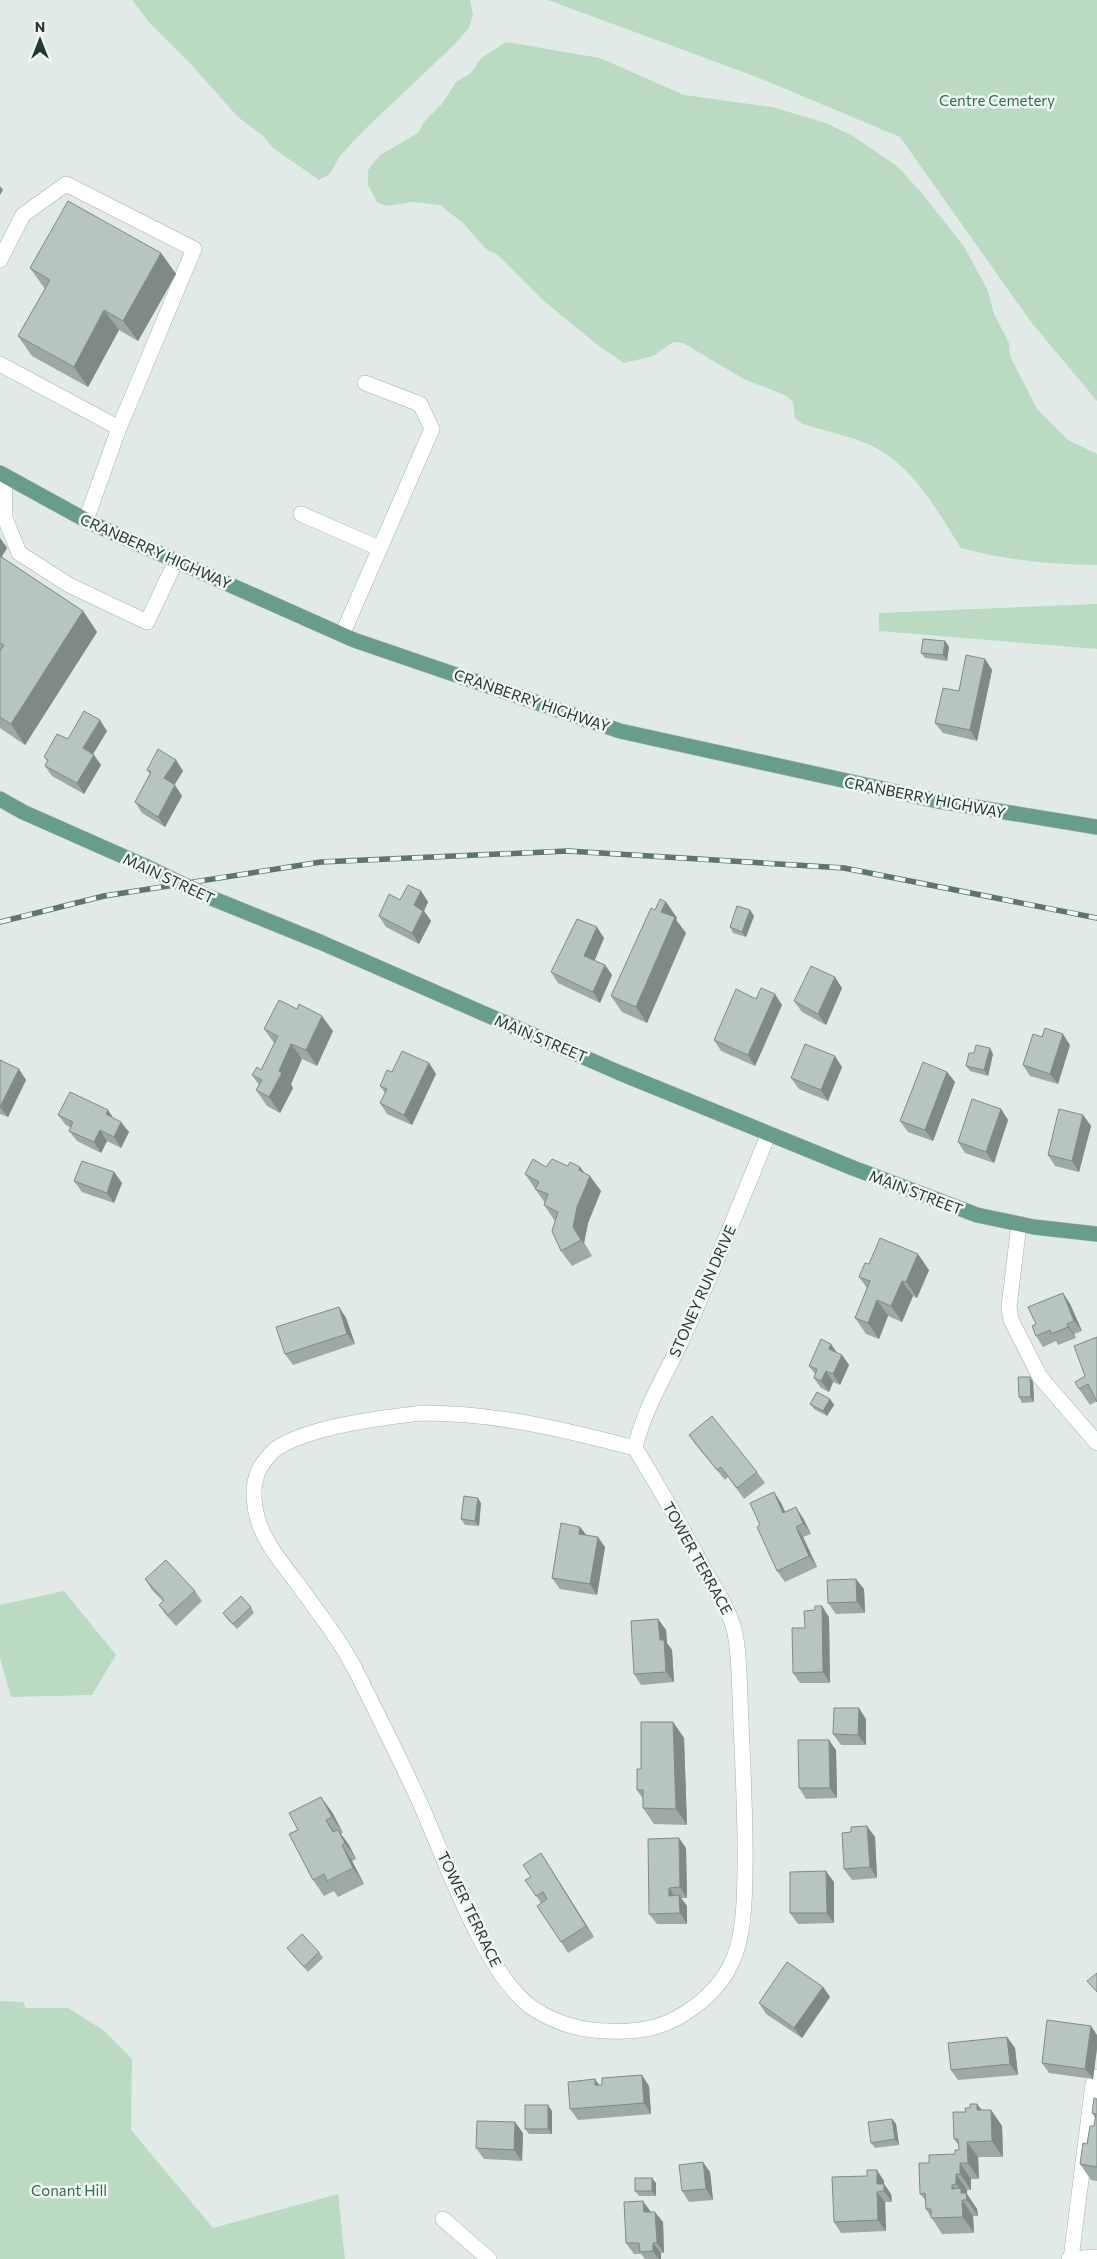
<svg xmlns="http://www.w3.org/2000/svg" width="1097" height="2259" viewBox="0 0 1097 2259" font-family="Commissioner,sans-serif">
<style>
.green{fill:#bbdac2}
.lines{fill:none;stroke-linecap:round;stroke-linejoin:round}
.minor-casing{stroke:#a4b2ad;stroke-width:16}
.major-casing{stroke:#bdc4c2;stroke-width:16}
.minor{stroke:#fff;stroke-width:15}
.major{stroke:#689d8e;stroke-width:15}
.rail-casing{stroke:#5c756e;stroke-width:5.5}
.rail{stroke:#f1f7f4;stroke-width:4;stroke-dasharray:11;stroke-linecap:butt}
.major-bridge-casing{stroke:#bdc4c2;stroke-width:16;stroke-linecap:butt}
.major-bridge{stroke:#689d8e;stroke-width:15}
.wall{fill:#9da9a4}
.shaded-wall{fill:#7f8a86}
.building{fill:#b6c5bf;stroke:#7f8a86}
.labels{text-anchor:middle;dominant-baseline:central;stroke-width:5;stroke-linejoin:round;paint-order:stroke}
.park-label{font-size:15px;fill:#2f6e46;stroke:#f1f7f4}
.street-label{font-size:15px;fill:#223a33;stroke:#f1f7f4}
</style>
<rect width="100%" height="100%" fill="#e1eae6"/>
<g class="green">
<path d="M132 0H470L473 15 469 28 454 45 362 132 340 156 330 174 319 180 273 148 263 136 238 117 187 60 148 21Z"/>
<path d="M548 0H1097V401L1031 322 900 137 754 76Z"/>
<path d="M506 42 600 58 684 95 772 107 826 123 851 135 897 166 921 192 965 248 988 291 994 314 1009 343 1010 356 1037 409 1068 440 1097 454V565C1051 565 1006 560 961 548 937 511 914 466 872 446 851 436 825 431 803 424L795 418 793 402 787 396 744 379 683 343 673 342 653 356 624 363 599 346 545 302 498 255 487 250 463 223 440 205 412 202 386 206 377 202 368 185V170L380 155 418 133 424 122 442 104 456 82 471 73 481 58Z"/>
<path d="M1097 604V649L879 631V613Z"/>
<path d="M64 1591 116 1655 92 1695 11 1697 0 1658V1605Z"/>
<path d="M0 2001 23 2002 26 2008H68L103 2030 132 2059 131 2130 213 2228 338 2194 345 2259H0Z"/>
</g>
<g class="lines">
<g class="minor-casing">
<g id="minor">
<path d="M0 260 23 215 66 184 194 249 119 428"/>
<path d="M0 364 119 428 86 520"/>
<path d="M4 475 5 518 19 553 69 585 147 622 176 561"/>
<path d="M301 514 379 548"/>
<path d="M342 635 432 429 420 404 365 383"/>
<path d="M1019 1224 1009 1307 1011 1320 1040 1377 1097 1443"/>
<path d="M422 1413C497 1413 562 1429 635 1448 660 1489 683 1529 705 1571 714 1587 725 1603 731 1620 739 1638 739 1677 740 1698 742 1755 746 1813 745 1871 744 1937 741 1982 677 2018 655 2030 633 2032 609 2031 583 2031 556 2023 534 2009 487 1978 447 1865 424 1812 404 1766 381 1722 359 1677 342 1642 317 1611 294 1579 282 1563 267 1545 260 1526 254 1510 251 1489 258 1472 261 1465 270 1453 277 1448 311 1426 381 1418 422 1413Z"/>
<path d="M635 1448C644 1410 663 1379 680 1344 712 1275 740 1203 769 1133"/>
<path d="M443 2219 489 2259"/>
<path d="M1069 2259 1097 2257"/>
<path d="M1071 2259 1093 2084 1097 2077"/>
</g>
</g>
<g class="major-casing">
<g id="major">
<path d="M0 473 91 523 354 640 620 731 938 801 1097 827"/>
<path d="M0 799 23 812 145 866"/>
<path d="M209 897 320 942 620 1073 853 1168 977 1215 1034 1227 1097 1234"/>
</g>
</g>
<use href="#minor" class="minor"/>
<use href="#major" class="major"/>
<g class="rail-casing">
<path id="rail" d="M0 922 104 896 321 862 568 851 844 868 1097 918"/>
</g>
<use href="#rail" class="rail"/>
<g class="major-bridge-casing">
<path id="major-bridge" d="M145 866 209 897"/>
</g>
<use href="#major-bridge" class="major-bridge"/>
</g>
<g class="wall">
<path d="M161 253 176 274 138 341 119 330 88 387 32 356 18 336 45 289 30 268Z"/>
<path d="M0 538 7 548 2 556 3 558 83 611 97 632 25 745 0 728Z"/>
<path d="M945 641 949 647 947 661 925 658 921 653Z"/>
<path d="M985 659 992 670 977 741 943 733 935 723 959 691Z"/>
<path d="M107 731 93 754 101 765 84 794 52 776 45 766 47 761 44 757 68 739Z"/>
<path d="M176 760 183 771 174 785 182 796 165 827 142 813 135 802 150 774 147 770Z"/>
<path d="M421 891 428 902 424 911 431 921 419 944 386 927 379 916 400 900Z"/>
<path d="M666 902 677 918 676 920 686 933 647 1023 622 1012 611 996 655 910Z"/>
<path d="M750 910 754 916 746 937 733 933 730 927Z"/>
<path d="M604 938 594 960 605 965 612 975 600 1003 558 983 551 972Z"/>
<path d="M842 988 826 1025 802 1012 794 1001Z"/>
<path d="M756 999 782 1005 755 1066 721 1051 714 1040Z"/>
<path d="M264 1029 333 1031 317 1066 302 1059 291 1084 293 1088 280 1113 267 1106 256 1090 259 1085 252 1075 261 1070 274 1043Z"/>
<path d="M1070 1045 1058 1084 1030 1076 1023 1065Z"/>
<path d="M974 1053 993 1054 988 1076 970 1071 966 1066Z"/>
<path d="M0 1060 26 1080 8 1117 0 1114Z"/>
<path d="M429 1063 436 1074 412 1125 387 1114 380 1103 385 1093 380 1086 392 1072Z"/>
<path d="M842 1067 828 1101 799 1089 791 1078Z"/>
<path d="M947 1072 955 1082 933 1141 908 1132 900 1121Z"/>
<path d="M1001 1109 1008 1120 994 1163 965 1153 958 1142Z"/>
<path d="M108 1110 113 1118 129 1132 121 1148 107 1141 101 1153 77 1141 69 1131 71 1128 66 1125 58 1115Z"/>
<path d="M1083 1115 1091 1126 1079 1172 1055 1166 1048 1155Z"/>
<path d="M568 1166 580 1167 584 1173 601 1191 588 1223 584 1243 592 1256 572 1266 561 1251 555 1221 544 1205 545 1203 525 1174Z"/>
<path d="M114 1172 122 1183 114 1203 82 1192 74 1181Z"/>
<path d="M869 1264 929 1270 917 1298 913 1296 902 1322 888 1316 879 1339 866 1334 855 1318 867 1288 859 1277Z"/>
<path d="M1063 1293 1070 1304 1082 1331 1074 1334 1076 1338 1058 1345 1056 1341 1043 1347 1036 1336V1324Z"/>
<path d="M339 1307 346 1318 355 1344 293 1365 285 1354Z"/>
<path d="M837 1353 842 1355 849 1365 840 1385 833 1382 829 1392 821 1388 814 1378 815 1374 809 1366Z"/>
<path d="M1085 1376 1097 1401 1090 1405 1079 1389Z"/>
<path d="M1030 1377 1033 1382 1034 1402 1022 1403 1019 1397Z"/>
<path d="M830 1399 834 1405 827 1416 814 1409 810 1404Z"/>
<path d="M689 1435 757 1472 765 1483 744 1499 728 1477 725 1480 696 1445Z"/>
<path d="M774 1492 781 1503 785 1512 803 1518 811 1534 803 1537 817 1567 785 1582 777 1571 760 1525Z"/>
<path d="M481 1503 479 1526 465 1525 461 1519Z"/>
<path d="M580 1527 586 1535 605 1547 597 1595 560 1589 552 1578Z"/>
<path d="M145 1579 195 1591 202 1601 176 1626 166 1615 159 1605 163 1601 152 1590Z"/>
<path d="M864 1589 865 1613 836 1614 828 1603Z"/>
<path d="M251 1607 254 1613 237 1629 227 1619 223 1613Z"/>
<path d="M829 1617 830 1683H800L793 1673Z"/>
<path d="M658 1619 666 1630 667 1643 672 1650 674 1682 641 1685 634 1674Z"/>
<path d="M866 1719V1745H841L833 1734Z"/>
<path d="M673 1722 684 1738 687 1825 654 1824 643 1808V1799L637 1790 641 1769Z"/>
<path d="M836 1750 837 1798 806 1799 799 1788Z"/>
<path d="M332 1812 343 1833 341 1834 349 1845 356 1859 352 1861 364 1884 338 1897 334 1891 324 1896 313 1880 289 1834Z"/>
<path d="M875 1837 877 1878 852 1880 844 1869Z"/>
<path d="M686 1848 687 1898H681L687 1906V1924H657L649 1914Z"/>
<path d="M541 1853 594 1937 568 1953 561 1942 541 1903 525 1880 531 1877Z"/>
<path d="M834 1882V1923L798 1924 790 1913Z"/>
<path d="M287 1948 319 1952 323 1958 308 1972Z"/>
<path d="M823 1987 830 1997 802 2038 766 2014 759 2003Z"/>
<path d="M1097 2035V2048L1093 2079 1049 2073 1042 2063Z"/>
<path d="M1007 2037 1015 2048 1018 2075 958 2080 951 2070Z"/>
<path d="M599 2085 649 2086 651 2114 578 2120 570 2109Z"/>
<path d="M1097 2099V2181L1091 2180 1080 2164 1094 2126 1095 2118 1092 2113Z"/>
<path d="M977 2104 982 2110H991L1002 2126 1003 2157H978L979 2179H971V2190H967V2194L977 2209 978 2216H973L974 2233 942 2234 926 2209V2201L920 2194 929 2163 955 2154 959 2150V2146L954 2139 966 2112 970 2108Z"/>
<path d="M552 2111V2134H529L525 2129Z"/>
<path d="M892 2119 896 2124 899 2145 875 2148 871 2143Z"/>
<path d="M523 2133 522 2161 484 2159 476 2148Z"/>
<path d="M710 2172 713 2200 689 2202 682 2191Z"/>
<path d="M884 2181V2184L891 2194 892 2202H885L886 2231 841 2233 834 2222Z"/>
<path d="M656 2183V2196H639L635 2191Z"/>
<path d="M651 2212 663 2222 664 2253H661V2259H645L641 2254H634L626 2243Z"/>
</g>
<g class="shaded-wall">
<path d="M0 186 3 190 0 195Z"/>
<path d="M161 253 176 274 138 341 123 321Z"/>
<path d="M104 310 119 330 88 387 74 367Z"/>
<path d="M0 538 7 548 2 556 10 567 0 562Z"/>
<path d="M83 611 97 632 25 745 11 724Z"/>
<path d="M945 641 949 647 947 661 943 655Z"/>
<path d="M985 659 992 670 977 741 970 730Z"/>
<path d="M100 720 107 731 90 759 83 748Z"/>
<path d="M94 755 101 765 84 794 77 783Z"/>
<path d="M176 760 183 771 172 789 164 778Z"/>
<path d="M175 785 182 796 165 827 158 817Z"/>
<path d="M421 891 428 902 424 911 431 921 419 944 412 933 414 905Z"/>
<path d="M666 902 677 918 676 920 686 933 647 1023 636 1007 661 912Z"/>
<path d="M750 910 754 916 746 937 742 932Z"/>
<path d="M597 927 604 938 592 967 584 956Z"/>
<path d="M605 965 612 975 600 1003 593 992Z"/>
<path d="M835 977 842 988 826 1025 818 1014Z"/>
<path d="M775 994 782 1005 755 1066 748 1055Z"/>
<path d="M322 1016 333 1031 317 1066 306 1050Z"/>
<path d="M1063 1034 1070 1045 1058 1084 1050 1074Z"/>
<path d="M291 1044 302 1059 291 1084 293 1088 280 1113 269 1097 279 1071Z"/>
<path d="M990 1048 993 1054 988 1076 984 1070Z"/>
<path d="M835 1056 842 1067 828 1101 821 1090Z"/>
<path d="M429 1063 436 1074 412 1125 404 1115Z"/>
<path d="M19 1069 26 1080 8 1117 0 1107Z"/>
<path d="M947 1072 955 1082 933 1141 925 1130Z"/>
<path d="M1001 1109 1008 1120 994 1163 986 1152Z"/>
<path d="M108 1110 115 1121 106 1114Z"/>
<path d="M1083 1115 1091 1126 1079 1172 1072 1161Z"/>
<path d="M121 1122 129 1132 121 1148 114 1137Z"/>
<path d="M100 1130 107 1141 101 1153 94 1142Z"/>
<path d="M580 1167 589 1179 590 1176 601 1191 588 1223 584 1243 592 1256 573 1227 579 1170Z"/>
<path d="M114 1172 122 1183 114 1203 107 1193Z"/>
<path d="M918 1254 929 1270 917 1298 906 1282Z"/>
<path d="M902 1281 913 1296 902 1322 891 1306Z"/>
<path d="M1063 1293 1070 1304 1082 1331 1074 1321Z"/>
<path d="M877 1300 888 1316 879 1339 868 1323Z"/>
<path d="M339 1307 346 1318 355 1344 347 1334Z"/>
<path d="M1067 1324 1074 1334 1076 1338 1068 1327Z"/>
<path d="M831 1344 838 1354 829 1349Z"/>
<path d="M842 1355 849 1365 840 1385 833 1374Z"/>
<path d="M826 1371 833 1382 829 1392 821 1381Z"/>
<path d="M1030 1377 1033 1382 1034 1402 1031 1397Z"/>
<path d="M830 1399 834 1405 827 1416 823 1411Z"/>
<path d="M774 1492 781 1503 791 1524 783 1513Z"/>
<path d="M478 1498 481 1503 479 1526 475 1521Z"/>
<path d="M796 1507 803 1518 811 1534 803 1523Z"/>
<path d="M580 1527 588 1537 579 1534Z"/>
<path d="M796 1527 803 1537 817 1567 809 1556Z"/>
<path d="M598 1537 605 1547 597 1595 590 1584Z"/>
<path d="M856 1579 864 1589 865 1613 857 1602Z"/>
<path d="M822 1606 829 1617 830 1683 823 1672Z"/>
<path d="M658 1619 666 1630 667 1643 672 1650 674 1682 666 1672 660 1640Z"/>
<path d="M859 1708 866 1719V1745L858 1735Z"/>
<path d="M673 1722 684 1738 687 1825 676 1809Z"/>
<path d="M829 1740 836 1750 837 1798 830 1788Z"/>
<path d="M321 1797 332 1812 343 1833 332 1817Z"/>
<path d="M326 1820 337 1836 342 1845 352 1861 364 1884 353 1868Z"/>
<path d="M867 1826 875 1837 877 1878 870 1867Z"/>
<path d="M338 1830 349 1845 356 1859 345 1843Z"/>
<path d="M679 1838 686 1848 687 1898 680 1887Z"/>
<path d="M541 1853 548 1864 594 1937 586 1926Z"/>
<path d="M826 1871 834 1882V1923L827 1913Z"/>
<path d="M669 1888 676 1898 669 1896Z"/>
<path d="M679 1895 687 1906V1924L680 1913Z"/>
<path d="M823 1987 830 1997 802 2038 794 2028Z"/>
<path d="M1091 2026 1097 2035V2048L1093 2079 1085 2069Z"/>
<path d="M1007 2037 1015 2048 1018 2075 1010 2064Z"/>
<path d="M642 2075 649 2086 651 2114 644 2103Z"/>
<path d="M595 2079 602 2089 595 2085Z"/>
<path d="M977 2104 988 2120 977 2110Z"/>
<path d="M548 2105 552 2111V2134L548 2129Z"/>
<path d="M991 2110 1002 2126 1003 2157 992 2141Z"/>
<path d="M892 2119 896 2124 899 2145 895 2139Z"/>
<path d="M515 2122 523 2133 522 2161 514 2150Z"/>
<path d="M967 2142 978 2157 979 2179 968 2163Z"/>
<path d="M703 2162 710 2172 713 2200 706 2189Z"/>
<path d="M960 2163 971 2179V2190L960 2174Z"/>
<path d="M877 2170 884 2181V2184L891 2194 892 2202 884 2191 877 2184Z"/>
<path d="M956 2174 967 2190V2194L977 2209 978 2216 967 2200 961 2193V2191L956 2184Z"/>
<path d="M652 2178 656 2183V2196L652 2191Z"/>
<path d="M952 2185 973 2216 974 2233 963 2217 952 2189Z"/>
<path d="M877 2192 885 2202 886 2231 878 2220Z"/>
<path d="M643 2201 651 2212H644Z"/>
<path d="M655 2212 663 2222 664 2253 657 2243Z"/>
<path d="M653 2243 661 2253V2259H659L653 2251Z"/>
</g>
<g class="building">
<path d="M68 201 161 253 123 321 104 310 74 367 18 336 50 280 30 268Z"/>
<path d="M0 556 83 611 11 724 0 717V651L4 645 0 643Z"/>
<path d="M923 639 945 641 943 655 921 653Z"/>
<path d="M966 655 985 659 970 730 935 723 943 688 959 691Z"/>
<path d="M84 711 100 720 83 748 94 755 77 783 45 766 48 760 44 757 57 734 68 739Z"/>
<path d="M158 749 176 760 164 778 175 785 158 817 135 802 151 772 147 770Z"/>
<path d="M408 885 421 891 414 905 423 911 412 933 379 916 389 894 400 900Z"/>
<path d="M660 899 666 902 661 912 675 917 636 1007 611 996 651 908 655 910Z"/>
<path d="M737 906 750 910 742 932 730 927Z"/>
<path d="M577 919 597 927 584 956 605 965 593 992 551 972Z"/>
<path d="M811 966 835 977 818 1014 794 1001Z"/>
<path d="M761 988 775 994 748 1055 714 1040 736 989 756 999Z"/>
<path d="M279 1000 297 1009 299 1004 322 1016 306 1050 291 1044 279 1071 282 1073 269 1097 256 1090 262 1080 252 1075 257 1067 261 1070 278 1036 264 1029Z"/>
<path d="M1045 1028 1063 1034 1050 1074 1023 1065 1033 1034 1042 1037Z"/>
<path d="M805 1044 835 1056 821 1090 791 1078Z"/>
<path d="M976 1045 990 1048 984 1070 966 1066 969 1053H974Z"/>
<path d="M402 1051 429 1063 404 1115 380 1103 387 1089 380 1086 387 1070 392 1072Z"/>
<path d="M0 1060 19 1069 0 1107Z"/>
<path d="M923 1062 947 1072 925 1130 900 1121Z"/>
<path d="M70 1092 108 1110 106 1114 121 1122 114 1137 100 1130 94 1142 69 1131 73 1122 58 1115Z"/>
<path d="M972 1099 1001 1109 986 1152 958 1142Z"/>
<path d="M1059 1109 1083 1115 1072 1161 1048 1155Z"/>
<path d="M533 1159 546 1167 552 1159 568 1166 570 1162 580 1167 579 1170 590 1176 577 1207 573 1227 581 1240 561 1251 552 1231 558 1212 544 1205 548 1194 535 1189 539 1182 525 1174Z"/>
<path d="M82 1161 114 1172 107 1193 74 1181Z"/>
<path d="M880 1238 918 1254 906 1282 902 1281 891 1306 877 1300 868 1323 855 1318 870 1281 859 1277 865 1263 869 1264Z"/>
<path d="M1063 1293 1074 1321 1067 1324 1068 1327 1051 1334 1050 1330 1036 1336 1032 1326 1036 1324 1028 1307Z"/>
<path d="M339 1307 347 1334 285 1354 276 1327Z"/>
<path d="M1097 1337V1402L1088 1384 1079 1389 1075 1382 1085 1376 1074 1346Z"/>
<path d="M821 1339 831 1344 829 1349 842 1355 833 1374 826 1371 821 1381 814 1378 817 1369 809 1366Z"/>
<path d="M1018 1377H1030L1031 1397H1019Z"/>
<path d="M817 1392 830 1399 823 1411 810 1404Z"/>
<path d="M712 1416 757 1472 737 1488 721 1467 717 1470 689 1435Z"/>
<path d="M774 1492 783 1513 796 1507 803 1523 796 1527 809 1556 777 1571 757 1527 760 1525 750 1503Z"/>
<path d="M464 1496 478 1498 475 1521 461 1519Z"/>
<path d="M561 1523 580 1527 579 1534 598 1537 590 1584 552 1578Z"/>
<path d="M166 1560 195 1591 168 1615 159 1605 164 1600 145 1579Z"/>
<path d="M856 1579 857 1602 828 1603 827 1580Z"/>
<path d="M241 1596 251 1607 233 1624 223 1613Z"/>
<path d="M815 1606H822L823 1672 793 1673 792 1628H805L804 1611 815 1610Z"/>
<path d="M658 1619 660 1640H664L666 1672 634 1674 631 1621Z"/>
<path d="M834 1708H859L858 1735 833 1734Z"/>
<path d="M641 1722H673L676 1809 643 1808V1790H637V1769H641Z"/>
<path d="M798 1740H829L830 1788H799Z"/>
<path d="M321 1797 332 1817 326 1820 333 1832 338 1830 345 1843 342 1845 353 1868 327 1881 324 1874 313 1880 289 1834 298 1830 289 1813Z"/>
<path d="M867 1826 870 1867 844 1869 842 1833 851 1832V1827Z"/>
<path d="M679 1838 680 1887 669 1888V1896L679 1895 680 1913 649 1914 648 1839Z"/>
<path d="M541 1853 586 1926 561 1942 537 1906 547 1899 543 1892 536 1896 525 1880 531 1877 523 1865Z"/>
<path d="M826 1871 827 1913H790V1872Z"/>
<path d="M302 1934 319 1952 304 1967 287 1948Z"/>
<path d="M787 1962 823 1987 794 2028 759 2003Z"/>
<path d="M1097 1973V1992L1087 1981Z"/>
<path d="M1047 2020 1091 2026 1085 2069 1042 2063Z"/>
<path d="M1007 2037 1010 2064 951 2070 948 2043Z"/>
<path d="M642 2075 644 2103 570 2109 568 2082 595 2079V2085H602V2078Z"/>
<path d="M1094 2098 1097 2099V2167L1080 2164 1083 2143 1087 2144 1090 2126H1094L1096 2114 1092 2113Z"/>
<path d="M970 2104H977V2110H991L992 2141 967 2142 968 2163H960V2174H956V2184L952 2185V2189L961 2188V2193H966L967 2200H962L963 2217 931 2218V2209H926L925 2193 920 2194 919 2163H929V2155L955 2154V2150H959L958 2139H954L953 2112H966L965 2108H970Z"/>
<rect x="525" y="2105" width="23" height="24"/>
<path d="M892 2119 895 2139 871 2143 868 2122Z"/>
<path d="M477 2121 515 2122 514 2150 476 2148Z"/>
<path d="M703 2162 706 2189 682 2191 679 2165Z"/>
<path d="M867 2170H877V2184H884V2191L877 2192 878 2220 834 2222 832 2177 867 2176Z"/>
<rect x="635" y="2178" width="17" height="13"/>
<path d="M643 2201 644 2212H655L657 2243H653V2251L640 2252 639 2243H626L624 2202Z"/>
</g>
<g class="labels">
<g class="park-label">
<text x="997" y="100">Centre Cemetery</text>
<text x="69" y="2190">Conant Hill</text>
</g>
<g class="street-label">
<text transform="translate(156 551) rotate(24)">CRANBERRY HIGHWAY</text>
<text transform="translate(532 700) rotate(19)">CRANBERRY HIGHWAY</text>
<text transform="translate(925 797) rotate(11)">CRANBERRY HIGHWAY</text>
<text transform="translate(169 878) rotate(25)">MAIN STREET</text>
<text transform="translate(541 1038) rotate(23)">MAIN STREET</text>
<text transform="translate(916 1192) rotate(21)">MAIN STREET</text>
<text transform="translate(702 1291) rotate(-66)">STONEY RUN DRIVE</text>
<text transform="translate(698 1558) rotate(61)">TOWER TERRACE</text>
<text transform="translate(470 1909) rotate(64)">TOWER TERRACE</text>
</g>
</g>
<g transform="translate(40 40)" stroke="#f1f7f4" stroke-width="4" paint-order="stroke">
<path d="M0-4L9 19L0 12L-9 19Z" fill="#223a33"/>
<text y="-8" font-size="14" font-weight="bold" text-anchor="middle" fill="#223a33">N</text>
</g>
</svg>
